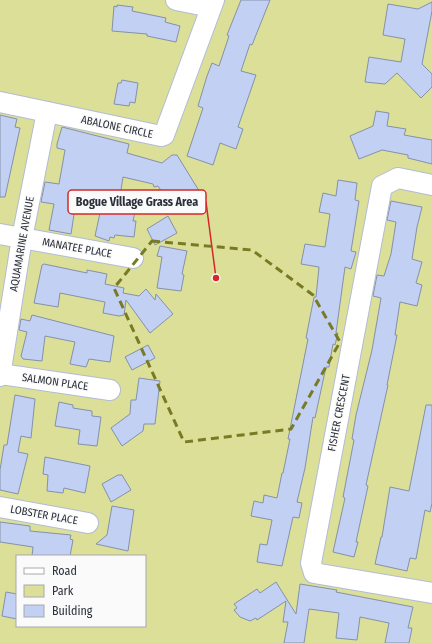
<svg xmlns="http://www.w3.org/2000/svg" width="432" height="643" viewBox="0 0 432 643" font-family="'Fira Sans Condensed',sans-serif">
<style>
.green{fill:#dbdf98;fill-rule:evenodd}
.building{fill:#c1d0f3;stroke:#8591aa}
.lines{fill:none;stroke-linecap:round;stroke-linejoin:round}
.minor-casing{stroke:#b1bcd7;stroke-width:22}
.minor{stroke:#fff;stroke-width:20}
.marked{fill:none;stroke:#787b23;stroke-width:3;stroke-dasharray:8 5;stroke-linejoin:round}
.labels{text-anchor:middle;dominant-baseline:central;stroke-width:3;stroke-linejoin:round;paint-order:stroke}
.street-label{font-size:11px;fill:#2b303a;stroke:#fafafa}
.leader{fill:none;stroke:#d62828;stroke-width:1.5}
.callout-dot{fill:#d62828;stroke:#fafafa;stroke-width:1.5}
.callout{fill:#fafafa;stroke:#d62828;stroke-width:1.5}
.callout-label{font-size:12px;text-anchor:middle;font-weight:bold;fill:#2b303a}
</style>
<rect width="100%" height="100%" fill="#fafafa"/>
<path class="green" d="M0 0H432V643H0ZM17 556H145V626H17Z"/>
<g class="building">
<path d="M241 0H270L252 45 250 44 241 71 256 75 238 127 243 129 236 149 220 143 213 165 187 156 203 108 198 106 207 76 212 63 219 66 229 36 227 35Z"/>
<path d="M432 2V11L422 64 432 74V87L421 98 397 73 385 84 365 82 369 57 401 62 405 39 383 35 388 4 418 9Z"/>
<path d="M117 5 133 7 132 11 166 18 165 22 180 26 176 42 147 36V34L112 31 114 6 117 7Z"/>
<path d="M122 80 138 83 135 103 130 102 129 106 114 104 118 83H121Z"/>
<path d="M376 111 389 113 387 126 406 129 404 135 432 140V164L408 158V155L382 150 359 159 350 136 373 126Z"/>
<path d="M0 115 17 119 15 127 20 128 5 197H0Z"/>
<path d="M62 127 129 144 127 153 162 163 172 155H177L201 194V203L189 208 186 202 169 203 158 186 154 187 153 184 123 177 118 209 135 212 133 221H136L134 237 115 235 114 238 110 237 109 241 95 236 100 213 75 208 71 234 49 230 54 204 41 202 45 182 59 184 65 150 57 148V144Z"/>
<path d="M338 180 357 183 355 200 359 201 351 251 356 252 351 269 345 267 336 333H338L335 345 333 344 329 367H326L315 418 313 417 305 468 297 502 302 503 299 518 293 517 282 566 257 562 260 544 267 545 272 520 251 516 254 501 263 503 264 495 277 498 282 473H283L290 439H288L308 339 306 338 314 297H316L319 267 301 264 305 244 325 247 330 214 319 212 323 193 336 196Z"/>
<path d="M391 201 422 207 417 227 412 259 422 262 416 283 422 285 417 306 400 302 395 335H397L387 385H388L366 485 368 486 356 542H358L354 557 333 552 345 498 343 497 354 440 352 439 356 415 372 350 381 298 373 296 377 275 384 276 391 254 396 222 387 220Z"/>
<path d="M168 216 177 233 155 245 147 229Z"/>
<path d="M160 246 187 251 182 274 184 275 181 291 157 288 162 257 157 256Z"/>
<path d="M44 264 87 273V270L107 274 105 284 124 288 123 293 139 296 146 289 155 300 156 294 173 314 150 333 126 300 124 315 119 316 103 313 105 302 60 293 58 307 34 303 42 265Z"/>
<path d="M32 315 114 336 110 362 89 359 86 367 70 364 75 342 45 336 42 361 23 359 21 356 27 332 19 330 21 319 30 321Z"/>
<path d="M148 345 155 358 132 370 125 357Z"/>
<path d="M139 378 160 381 155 424H144L143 431 122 446 111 428 130 414 131 400H136Z"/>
<path d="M15 395 35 399 31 438 21 436 18 452 28 454 18 494 0 490V470L4 445H7Z"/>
<path d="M59 402 73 405V408L92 411V416L101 417 97 446 78 444 80 430 55 426Z"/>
<path d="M426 405H432V503L430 512 425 510 416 559 410 558 407 571 375 564 381 537H382L390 487 409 491Z"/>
<path d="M45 457 90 466 85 493 64 488 63 493 47 491 48 475 43 474Z"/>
<path d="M118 475H122L131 490 111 502 102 484Z"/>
<path d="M112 506 134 510 128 551 96 544 107 535Z"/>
<path d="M0 522 30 526V531L71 535 70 539 73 540 70 556H32L33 547 0 542Z"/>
<path d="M276 582 296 614 300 584 337 590 336 592 413 607 408 628H412L409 643H385L389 623 360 617 357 640 336 638 339 613 309 609 304 643H284L288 622H283L286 601 257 620 256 618 250 621 240 617 234 610 237 608 234 604 257 589 260 593Z"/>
<path d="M6 592 17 594V619L2 616Z"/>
</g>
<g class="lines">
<g class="minor-casing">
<g id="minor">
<path d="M176 0 211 7"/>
<path d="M0 102 161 136 164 135 214 0"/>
<path d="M432 185 398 178 382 186 311 563 314 573 432 593"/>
<path d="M0 234 133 258"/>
<path d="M0 374 110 390"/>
<path d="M0 376 22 238 47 112"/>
<path d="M0 507 88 523"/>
</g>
</g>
<use href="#minor" class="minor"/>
</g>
<path class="marked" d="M152 241 252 250 313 295 340 342 291 429 184 442 114 288Z"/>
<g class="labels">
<g class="street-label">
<text transform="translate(117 127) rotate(12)">ABALONE CIRCLE</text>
<text transform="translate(22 244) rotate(-80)">AQUAMARINE AVENUE</text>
<text transform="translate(77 248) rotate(10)">MANATEE PLACE</text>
<text transform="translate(55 382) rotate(8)">SALMON PLACE</text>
<text transform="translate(339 413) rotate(-79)">FISHER CRESCENT</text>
<text transform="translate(44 515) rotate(10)">LOBSTER PLACE</text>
</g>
</g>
<path class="leader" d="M216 278L206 202"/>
<circle class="callout-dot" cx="216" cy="278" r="4"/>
<rect class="callout" x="68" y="190" width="138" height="24" rx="4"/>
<g class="callout-label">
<text x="137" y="206">Bogue Village Grass Area</text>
</g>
<rect x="16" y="555" width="130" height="72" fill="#fafafa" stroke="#a7a9ad"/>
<rect x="24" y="568" width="20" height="6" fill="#ffffff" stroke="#a7a9ad"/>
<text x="52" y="575" font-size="12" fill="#2b303a">Road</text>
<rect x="24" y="585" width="20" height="12" fill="#dbdf98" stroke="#a7a9ad"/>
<text x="52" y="595" font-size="12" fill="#2b303a">Park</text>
<rect x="24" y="605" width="20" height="12" fill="#c1d0f3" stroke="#a7a9ad"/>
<text x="52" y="615" font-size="12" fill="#2b303a">Building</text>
</svg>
